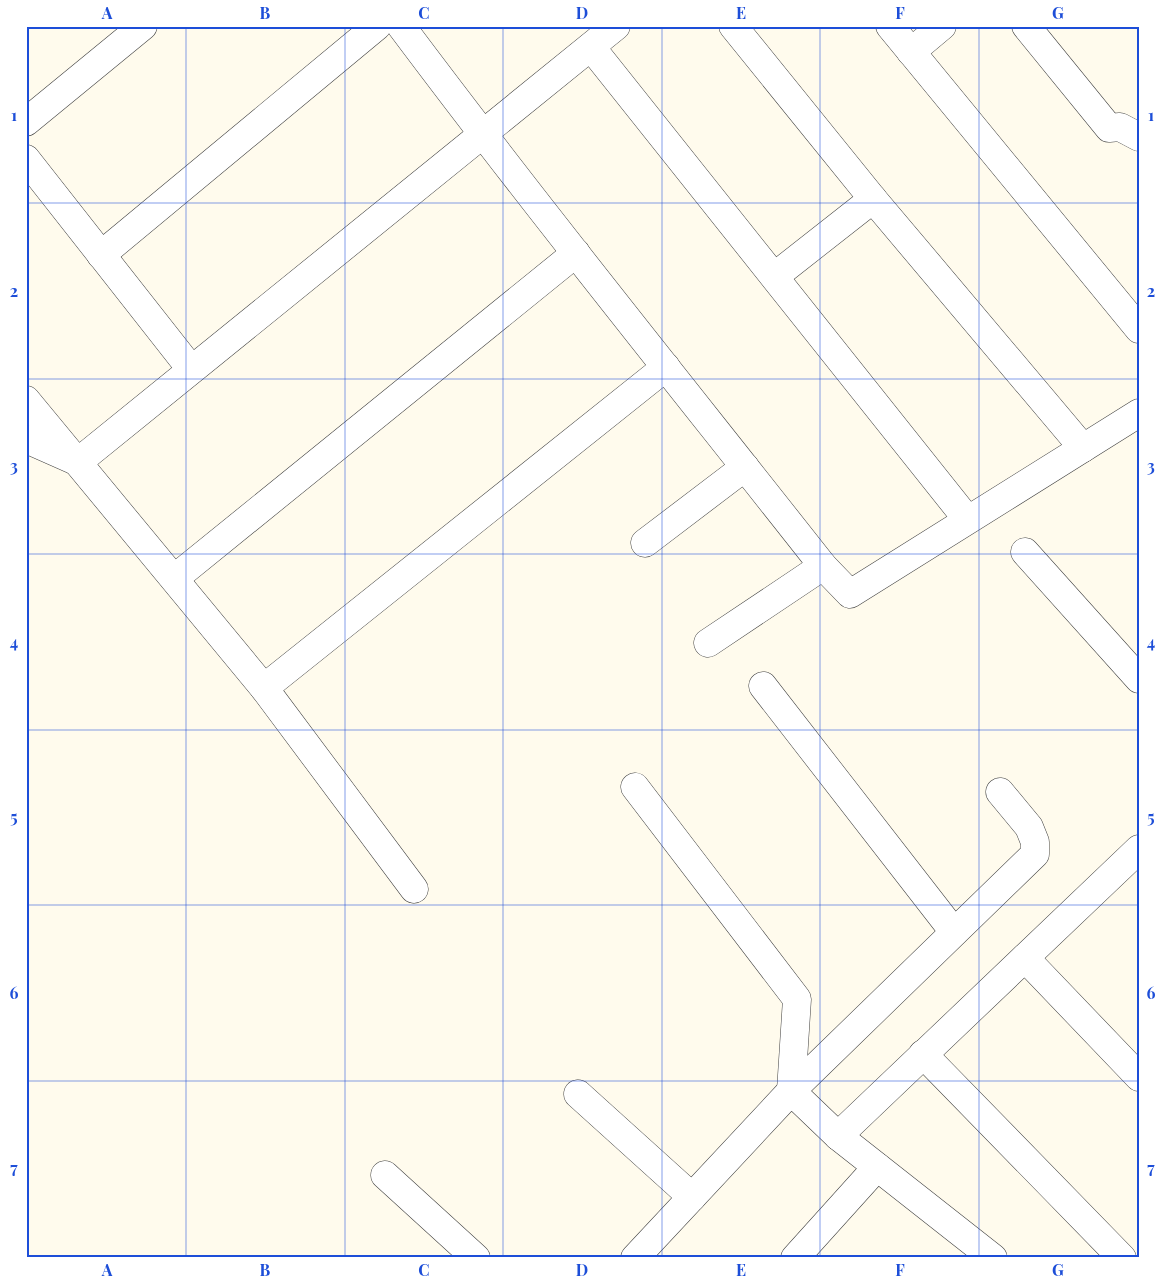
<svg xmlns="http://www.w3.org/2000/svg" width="1165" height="1284" viewBox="0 0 1165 1284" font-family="'Playfair Display',serif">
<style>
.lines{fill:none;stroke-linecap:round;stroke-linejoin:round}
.street-casing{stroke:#404040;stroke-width:29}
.street{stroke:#fff;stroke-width:28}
.grid{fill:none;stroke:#1d4ed8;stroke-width:1;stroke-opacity:0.55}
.neatline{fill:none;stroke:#1d4ed8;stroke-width:2}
.grid-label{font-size:16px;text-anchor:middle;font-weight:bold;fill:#1d4ed8}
</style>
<rect width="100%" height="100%" fill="#fffbed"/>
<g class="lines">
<g class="street-casing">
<g id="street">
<path d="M401 26C538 209 682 387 823 566L850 594 1139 413"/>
<path d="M733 26 873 199 1083 448"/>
<path d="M890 26 1139 329"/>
<path d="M1026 26 1109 128 1120 127 1139 137"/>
<path d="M591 47 967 519"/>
<path d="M911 52 942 26"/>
<path d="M26 122 143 26"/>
<path d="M26 159 191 369"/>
<path d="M101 255 377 26"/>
<path d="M775 276 873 199"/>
<path d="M26 400 264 688 414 889"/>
<path d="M26 439 78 462 616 26"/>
<path d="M645 543 745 467"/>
<path d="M1025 552 1139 679"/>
<path d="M175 578 576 253"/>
<path d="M708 643 823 566"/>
<path d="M763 686 954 932"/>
<path d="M264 688 666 367"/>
<path d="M635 787 797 999 791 1091"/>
<path d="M1025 958 1139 1077"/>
<path d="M923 1054 1122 1258"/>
<path d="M791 1091 1035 854V842L1029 827 1000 792"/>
<path d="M578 1094 692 1197"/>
<path d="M838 1136 1139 849"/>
<path d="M385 1175 476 1258"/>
<path d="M635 1258 791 1091 838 1136 993 1258"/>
<path d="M795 1258 877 1167"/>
</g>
</g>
<use href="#street" class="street"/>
</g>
<path class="grid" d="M186 26V1258M345 26V1258M503 26V1258M662 26V1258M820 26V1258M979 26V1258M26 203H1139M26 379H1139M26 554H1139M26 730H1139M26 905H1139M26 1081H1139"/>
<rect width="1165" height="1284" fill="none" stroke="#ffffff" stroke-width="55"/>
<rect x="28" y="28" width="1110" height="1228" class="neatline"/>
<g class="grid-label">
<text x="107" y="19">A</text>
<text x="265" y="19">B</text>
<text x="424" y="19">C</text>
<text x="582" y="19">D</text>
<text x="741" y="19">E</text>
<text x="900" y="19">F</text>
<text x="1058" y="19">G</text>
<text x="14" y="121">1</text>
<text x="1151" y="121">1</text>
<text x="14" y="297">2</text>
<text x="1151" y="297">2</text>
<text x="14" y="472">3</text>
<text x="1151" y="472">3</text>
<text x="14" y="648">4</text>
<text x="1151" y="648">4</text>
<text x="14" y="823">5</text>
<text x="1151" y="823">5</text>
<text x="14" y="999">6</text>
<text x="1151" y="999">6</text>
<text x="14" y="1174">7</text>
<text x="1151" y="1174">7</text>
<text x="107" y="1276">A</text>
<text x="265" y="1276">B</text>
<text x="424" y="1276">C</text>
<text x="582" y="1276">D</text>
<text x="741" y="1276">E</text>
<text x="900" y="1276">F</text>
<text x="1058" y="1276">G</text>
</g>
</svg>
